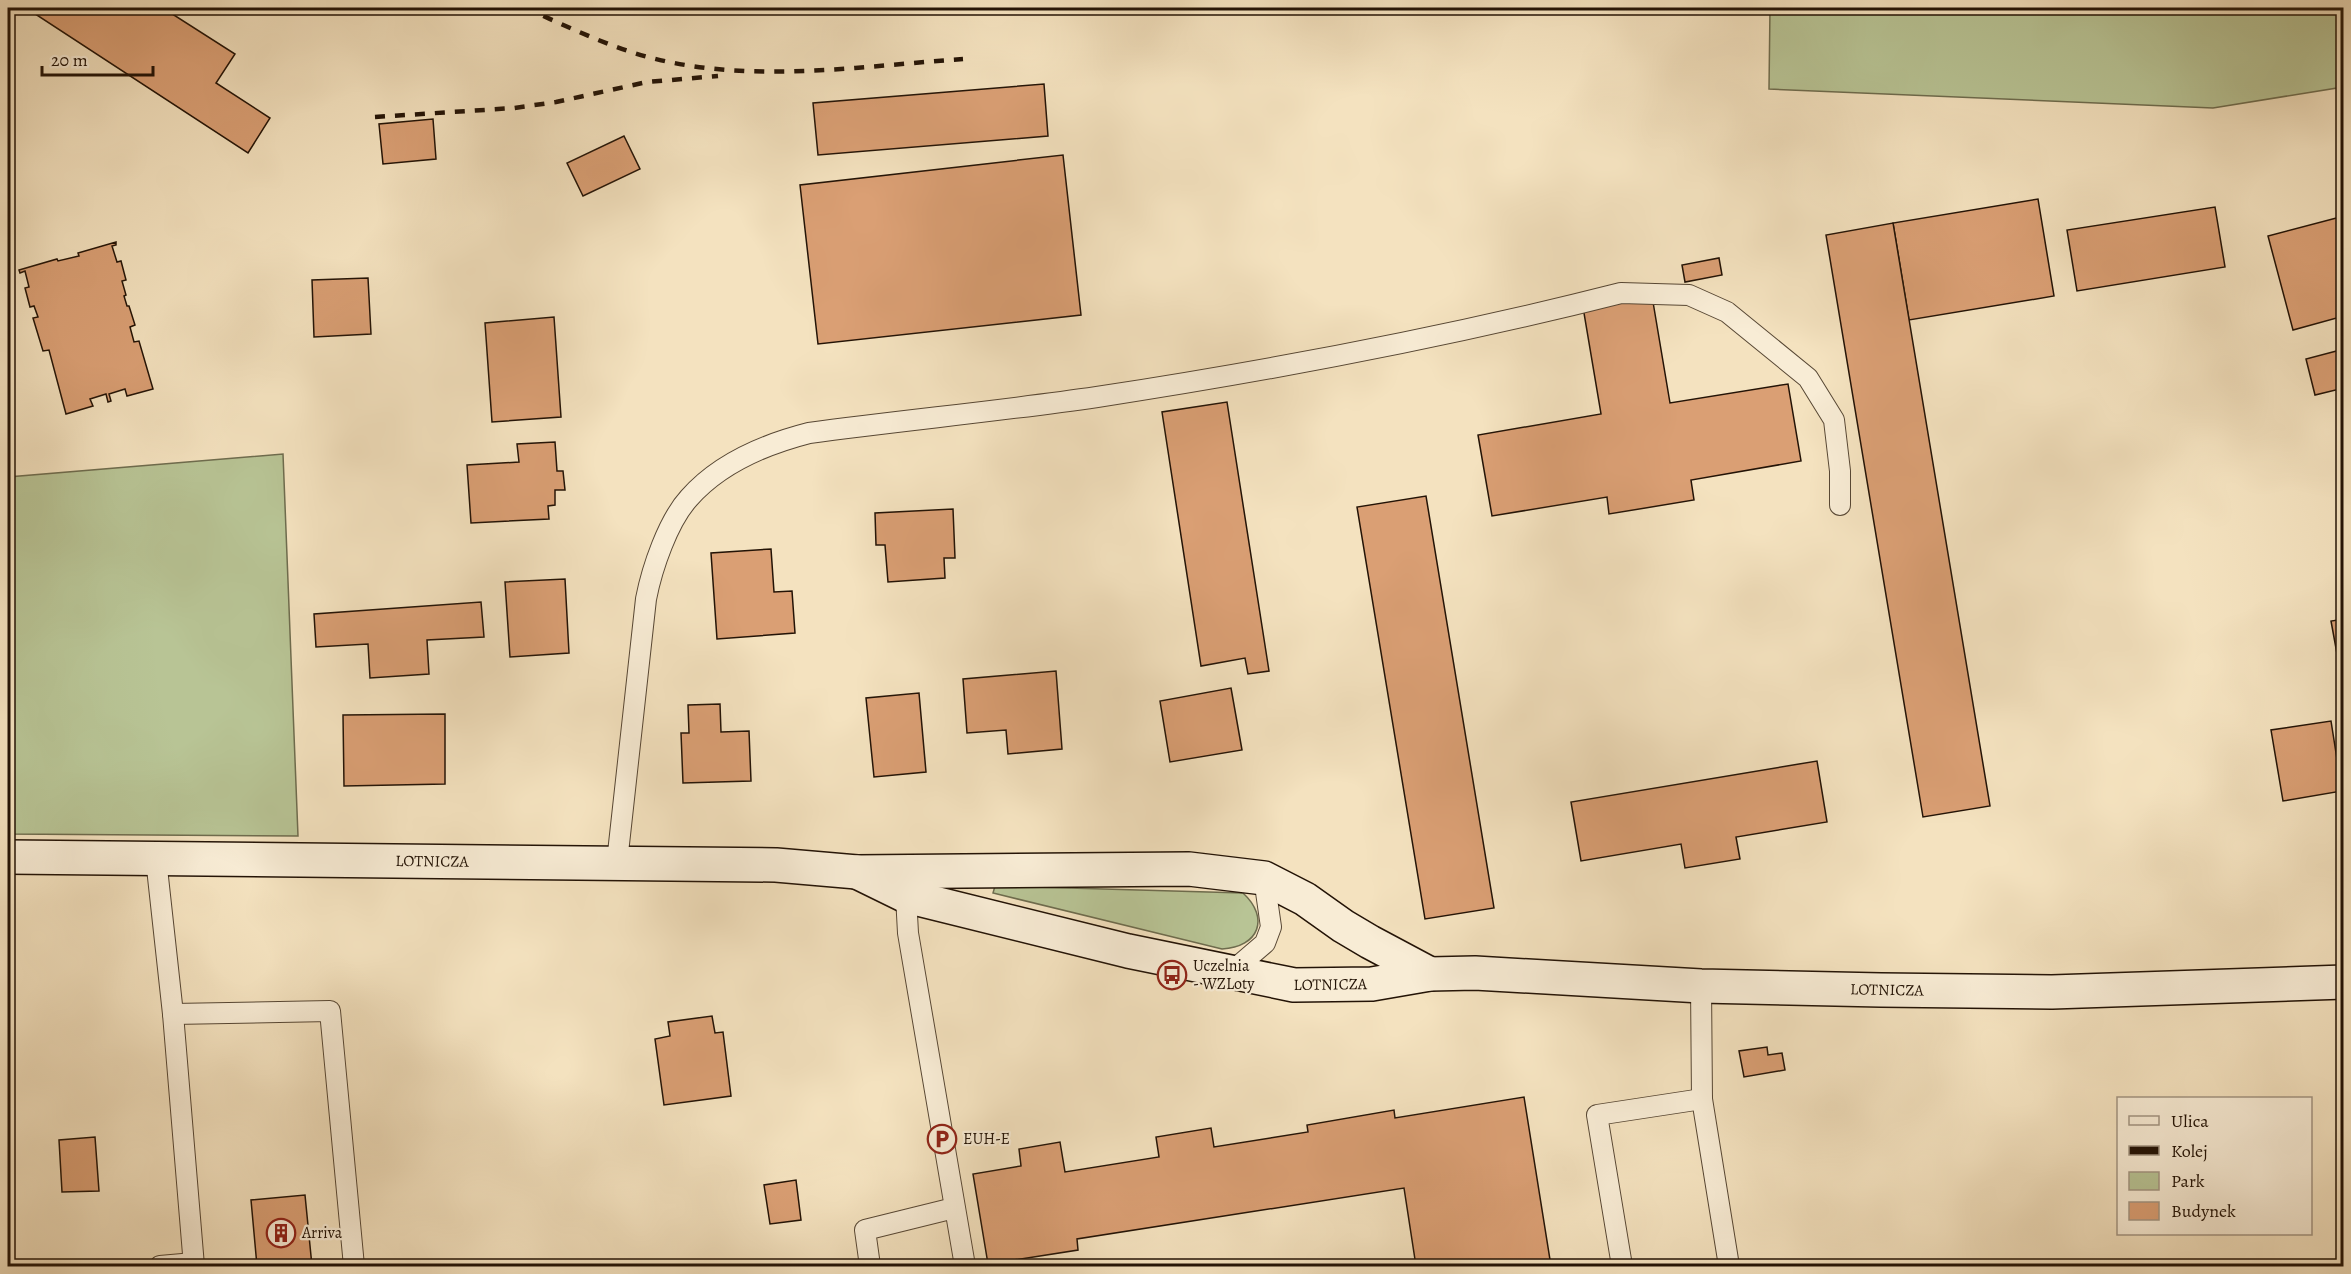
<svg xmlns="http://www.w3.org/2000/svg" width="2351" height="1274" viewBox="0 0 2351 1274" font-family="Alegreya,serif">
<style>
.green{fill:#b8c495;stroke:#6e6c4e;stroke-width:1.5}
.building{fill:#da9f74;stroke:#231306;stroke-width:1.5}
.lines{fill:none;stroke-linecap:round;stroke-linejoin:round}
.lane-casing{stroke:#574734;stroke-width:22}
.secondary-casing{stroke:#231306;stroke-width:36}
.lane{stroke:#f8ecd5;stroke-width:20}
.secondary{stroke:#f8ecd5;stroke-width:33}
.rail{stroke:#231306;stroke-width:4.5;stroke-dasharray:10 10;stroke-linecap:butt}
.labels{text-anchor:middle;dominant-baseline:central;stroke-width:4.5;stroke-linejoin:round;paint-order:stroke}
.street-label{font-size:16px;fill:#231306;stroke:#f8ecd5}
.poi-label{font-size:16px;fill:#231306;stroke:#f8ecd5;text-anchor:start}
</style>
<rect width="100%" height="100%" fill="#f4e2bf"/>
<filter id="stains"><feTurbulence type="fractalNoise" baseFrequency=".00333" numOctaves="4"/><feColorMatrix values="0 0 0 0 .2 0 0 0 0 .09 0 0 0 0 .02 0 0 0 .5 -.17"/></filter>
<radialGradient id="worn" r=".72"><stop offset=".6" stop-color="#630" stop-opacity="0"/><stop offset="1" stop-color="#630" stop-opacity=".3"/></radialGradient>
<g class="green">
<path d="M1770 8H2343V87L2213 108 1769 89Z"/>
<path d="M283 454 298 836 8 834V477Z"/>
<path d="M995 886 1243 893C1270 918 1259 947 1222 949L993 893Z"/>
</g>
<g class="building">
<path d="M26 8H163L235 54 216 83 270 118 248 153Z"/>
<path d="M1044 84 1048 136 818 155 813 103Z"/>
<path d="M433 119 436 159 383 164 379 124Z"/>
<path d="M624 136 640 169 583 196 567 163Z"/>
<path d="M1063 155 1081 315 818 344 800 185Z"/>
<path d="M2038 199 2054 296 1909 320 1893 223Z"/>
<path d="M2215 207 2225 267 2077 291 2067 230Z"/>
<path d="M2344 216V316L2293 330 2268 236Z"/>
<path d="M1893 223 1990 806 1923 817 1826 235Z"/>
<path d="M116 242V245L112 246 117 262 121 261 126 280 122 281 126 295 124 296 127 306H129L135 325 130 327 134 342 139 341 153 389 127 396 125 389 109 394 111 401 108 402 106 394 90 399 93 406 66 414 49 350 43 351 33 318 38 317 34 306 30 307 25 288 29 287 25 271 20 273 19 270 57 259 58 261 79 256 78 253Z"/>
<path d="M1719 258 1722 275 1685 282 1682 265Z"/>
<path d="M368 278 371 334 314 337 312 280Z"/>
<path d="M1652 296 1670 403 1788 384 1801 461 1691 480 1694 500 1609 514 1607 497 1492 516 1478 435 1601 414 1583 307Z"/>
<path d="M554 317 561 417 492 422 485 323Z"/>
<path d="M2344 349V388L2315 395 2306 359Z"/>
<path d="M1227 402 1269 671 1248 674 1245 658 1201 666 1162 412Z"/>
<path d="M555 442 557 471H563L565 490H555V505L548 506 549 519 471 523 467 465 519 462 517 444Z"/>
<path d="M1426 496 1494 908 1425 919 1357 507Z"/>
<path d="M953 509 955 558H944L945 578 888 582 885 545H876L875 513Z"/>
<path d="M771 549 774 592 792 591 795 633 717 639 711 553Z"/>
<path d="M565 579 569 653 510 657 505 582Z"/>
<path d="M481 602 484 637 427 640 429 674 370 678 368 644 316 647 314 614Z"/>
<path d="M2344 619V692L2331 621Z"/>
<path d="M1056 671 1062 749 1008 754 1006 730 967 733 963 679Z"/>
<path d="M1231 688 1242 750 1170 762 1160 701Z"/>
<path d="M919 693 926 772 874 777 866 698Z"/>
<path d="M720 704 721 732 749 731 751 781 683 783 681 733H689L688 705Z"/>
<path d="M445 714V784L344 786 343 715Z"/>
<path d="M2331 721 2342 791 2283 801 2271 730Z"/>
<path d="M1817 761 1827 822 1736 837 1740 859 1685 868 1681 844 1581 861 1571 802Z"/>
<path d="M712 1016 715 1033 723 1032 731 1096 664 1105 655 1039 670 1036 668 1022Z"/>
<path d="M1767 1047 1768 1055 1782 1053 1785 1070 1744 1077 1739 1051Z"/>
<path d="M1524 1097 1551 1266H1416L1404 1188 1077 1239 1078 1250 988 1264 973 1174 1021 1166 1019 1149 1060 1142 1065 1172 1159 1157 1156 1137 1211 1128 1214 1147 1308 1132 1307 1125 1394 1110 1395 1118Z"/>
<path d="M95 1137 99 1191 62 1192 59 1140Z"/>
<path d="M796 1180 801 1220 770 1224 764 1185Z"/>
<path d="M305 1195 312 1266H257L251 1200Z"/>
</g>
<g class="lines">
<g class="lane-casing">
<g id="lane">
<path d="M156 859 173 1014 194 1266"/>
<path d="M617 862 646 599C652 568 668 521 689 498 719 464 766 444 809 433 905 420 1001 411 1097 397 1273 370 1448 337 1621 293L1689 295 1727 312 1808 378 1834 420 1840 471V505"/>
<path d="M906 896 908 933 965 1266"/>
<path d="M1230 973 1265 943 1271 927 1264 878"/>
<path d="M1701 986 1702 1099 1729 1266"/>
<path d="M173 1014 330 1011 354 1266"/>
<path d="M160 1266 194 1263"/>
<path d="M870 1266 865 1230 954 1208"/>
<path d="M1622 1266 1597 1115 1702 1099"/>
</g>
</g>
<g class="secondary-casing">
<g id="secondary">
<path id="s1" d="M8 857 776 865 857 872 1189 869 1264 878 1305 899 1343 926 1370 942 1430 974"/>
<path id="s2" d="M857 872 906 896 1128 951 1294 985 1372 984 1430 974 1475 973 1701 986 1881 990 2052 992 2344 982"/>
</g>
</g>
<use href="#lane" class="lane"/>
<use href="#secondary" class="secondary"/>
<g class="rail">
<path d="M525 8C567 26 608 47 652 58 754 84 860 66 963 59"/>
<path d="M375 117 514 108 556 102 647 82 718 76"/>
</g>
</g>
<defs>
<g id="bus-ring" transform="scale(1.5)"><circle r="9.5" fill="#f8ecd5" stroke="#8f2418" stroke-width="1.5"/><path d="M-5-6H5V4H4V6H2V4H-2V6H-4V4H-5ZM-3.5-4V0h7V-4ZM-3.5 1.2v1.5H-2V1.2ZM2 1.2v1.5H3.5V1.2Z" fill="#8f2418"/></g>
<g id="parking-ring" transform="scale(1.5)"><circle r="9.5" fill="#f8ecd5" stroke="#8f2418" stroke-width="1.5"/><path d="M-3.5-5.5H1a3.5 3.5 0 0 1 0 7H-1V5.5H-3.5ZM-1-3.4V-.6H.8a1.4 1.4 0 0 0 0-2.8Z" fill="#8f2418"/></g>
<g id="building-ring" transform="scale(1.5)"><circle r="9.5" fill="#f8ecd5" stroke="#8f2418" stroke-width="1.5"/><path d="M-4-6H4V6H1V3H-1V6H-4ZM-2.5-4.3h1.7v1.8h-1.7ZM.8-4.3h1.7v1.8H.8ZM-2.5-1h1.7V.8h-1.7ZM.8-1h1.7V.8H.8Z" fill="#8f2418"/></g>
</defs>
<g fill-rule="evenodd">
<use href="#bus-ring" x="1172" y="975"/>
<use href="#parking-ring" x="942" y="1139"/>
<use href="#building-ring" x="281" y="1233"/>
</g>
<g class="labels">
<g class="street-label">
<text stroke="none"><textPath href="#s1" startOffset="424">LOTNICZA</textPath></text>
<text stroke="none"><textPath href="#s2" startOffset="489">LOTNICZA</textPath></text>
<text stroke="none"><textPath href="#s2" startOffset="1047">LOTNICZA</textPath></text>
</g>
<g class="poi-label">
<text x="1193" y="966">Uczelnia<tspan x="1193" dy="18">- WZLoty</tspan></text>
<text x="963" y="1139">EUH-E</text>
<text x="302" y="1233">Arriva</text>
</g>
</g>
<rect width="2351" height="1274" fill="none" stroke="#f4e2bf" stroke-width="30"/>
<rect x="9" y="9" width="2333" height="1256" fill="none" stroke="#231306" stroke-width="3"/>
<rect x="15" y="15" width="2321" height="1244" fill="none" stroke="#231306" stroke-width="1.5"/>
<rect x="2117" y="1097" width="195" height="138" fill="#f8ecd5" stroke="#a39582" stroke-width="1.5"/>
<rect x="2129" y="1116" width="30" height="9" fill="#f8ecd5" stroke="#a39582" stroke-width="1.5"/>
<text x="2171" y="1127" font-size="18" fill="#231306">Ulica</text>
<rect x="2129" y="1146" width="30" height="9" fill="#231306" stroke="#a39582" stroke-width="1.5"/>
<text x="2171" y="1157" font-size="18" fill="#231306">Kolej</text>
<rect x="2129" y="1172" width="30" height="18" fill="#b8c495" stroke="#a39582" stroke-width="1.5"/>
<text x="2171" y="1187" font-size="18" fill="#231306">Park</text>
<rect x="2129" y="1202" width="30" height="18" fill="#da9f74" stroke="#a39582" stroke-width="1.5"/>
<text x="2171" y="1217" font-size="18" fill="#231306">Budynek</text>
<path d="M42 66v9h111v-9" fill="none" stroke="#231306" stroke-width="3"/>
<text x="51" y="66" font-size="18" fill="#231306" stroke="#f8ecd5" stroke-width="4.5" paint-order="stroke">20 m</text>
<rect width="100%" height="100%" filter="url(#stains)"/>
<rect width="100%" height="100%" fill="url(#worn)"/>
</svg>
